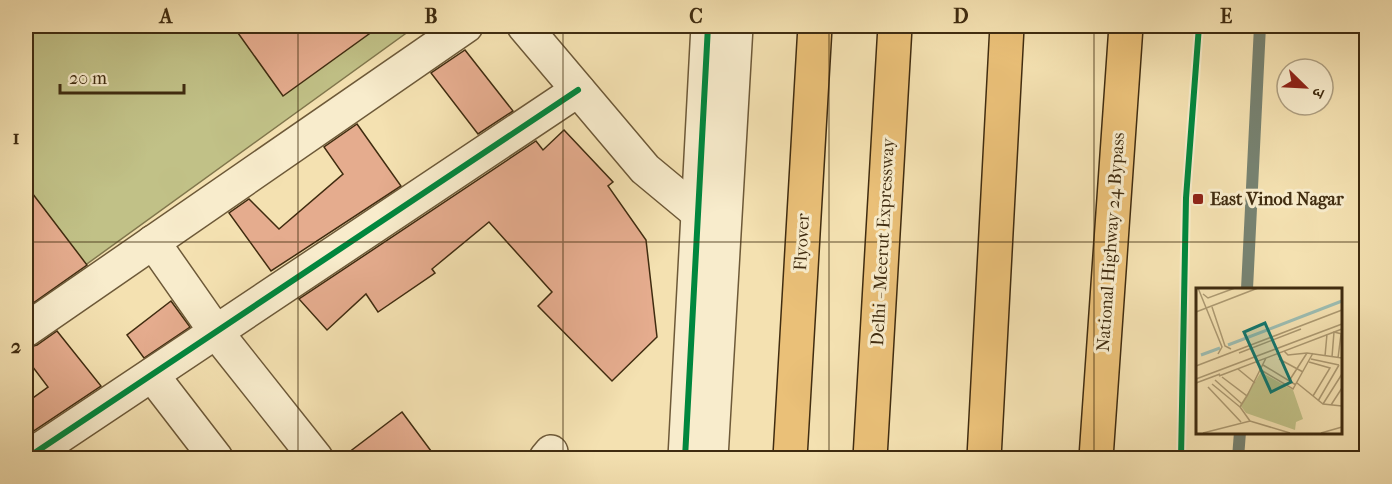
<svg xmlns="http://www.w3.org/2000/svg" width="1392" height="484" viewBox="0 0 1392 484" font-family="'IM FELL French Canon','Noto Serif Devanagari',serif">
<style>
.green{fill:#c1c187;stroke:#80764c;stroke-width:1.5}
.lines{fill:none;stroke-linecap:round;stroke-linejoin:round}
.stream{stroke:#778271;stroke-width:12}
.building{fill:#e5ac8e;stroke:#402c10;stroke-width:1.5}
.minor-casing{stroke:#6d5938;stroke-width:36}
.highway-casing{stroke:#402c10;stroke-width:36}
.minor{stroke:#f8eccc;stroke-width:33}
.highway{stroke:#eac078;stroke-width:33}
.cycleway-casing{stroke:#f8eccc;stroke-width:10}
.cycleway{stroke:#00873e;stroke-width:6}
.grid{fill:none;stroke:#402c10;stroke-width:1.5;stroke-opacity:0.55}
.poi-dot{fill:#8f2418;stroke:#f8eccc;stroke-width:2}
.labels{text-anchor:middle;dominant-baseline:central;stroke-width:6;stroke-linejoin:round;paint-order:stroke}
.poi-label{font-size:18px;font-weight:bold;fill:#402c10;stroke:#f8eccc;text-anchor:start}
.street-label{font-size:18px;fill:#402c10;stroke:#f8eccc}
.inset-river{fill:none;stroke:#9cbcb1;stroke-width:3}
.inset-road{fill:none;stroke:#ac9971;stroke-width:1.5}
.view{fill:#0f766e;fill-opacity:0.15;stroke:#0f766e;stroke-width:3}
.inset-edge{fill:none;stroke:#402c10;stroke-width:3}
.neatline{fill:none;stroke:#402c10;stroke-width:2}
.grid-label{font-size:20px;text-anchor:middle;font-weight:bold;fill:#402c10}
</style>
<rect width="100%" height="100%" fill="#f4e1b1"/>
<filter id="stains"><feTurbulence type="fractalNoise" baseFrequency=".00333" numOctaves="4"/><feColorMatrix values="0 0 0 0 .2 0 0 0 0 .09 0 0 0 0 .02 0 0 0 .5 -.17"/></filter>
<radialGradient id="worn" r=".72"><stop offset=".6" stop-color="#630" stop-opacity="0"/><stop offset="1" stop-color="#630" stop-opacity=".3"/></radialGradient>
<path class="green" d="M26 26H416L26 308Z"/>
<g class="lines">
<g class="stream">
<path d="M1247 289 1260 26"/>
<path d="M1238 458 1240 432"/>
</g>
</g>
<g class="building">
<path d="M233 26H380L283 96Z"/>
<path d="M465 50 513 111 478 134 431 73Z"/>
<path d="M357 124 401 186 271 271 229 213 249 199 279 229 343 174 324 147Z"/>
<path d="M564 130 613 182 608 186 646 240 657 337 612 381 538 306 552 292 489 222 432 269 435 273 378 312 366 294 327 330 299 299 536 141 543 150Z"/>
<path d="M26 185 87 265 26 308Z"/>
<path d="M171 301 190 327 144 358 127 335Z"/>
<path d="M57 331 101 386 26 436V403L48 387 26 358V348L37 345Z"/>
<path d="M402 412 437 459H340Z"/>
</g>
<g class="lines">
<g class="minor-casing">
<g id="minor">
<path d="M524 26 645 169 698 213"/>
<path d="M153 242 216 332 316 458"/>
<path d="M26 330 466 26"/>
<path d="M152 375 216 458"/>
<path d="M27 458 578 90"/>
<path d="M546 458 551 452"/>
<path d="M685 458 708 26"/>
<path d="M711 458 736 26"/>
</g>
</g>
<g class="highway-casing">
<g id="highway">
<path d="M790 458 815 26"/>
<path d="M870 458 895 26"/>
<path d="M984 458 1007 26"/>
<path d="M1096 458 1126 26"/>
</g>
</g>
<use href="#minor" class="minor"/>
<use href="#highway" class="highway"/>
<g class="cycleway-casing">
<g id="cycleway">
<path d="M27 458 578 90"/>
<path d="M685 458 708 26"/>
<path d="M1181 458 1186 198 1199 26"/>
</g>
</g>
<use href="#cycleway" class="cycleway"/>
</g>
<path class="grid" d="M298 26V458M563 26V458M829 26V458M1094 26V458M26 242H1366"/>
<rect class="poi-dot" x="1192" y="193" width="12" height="12" rx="3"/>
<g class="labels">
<g class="poi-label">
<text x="1210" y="199">East Vinod Nagar</text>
</g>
<g class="street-label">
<text transform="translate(802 242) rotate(-87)">Flyover</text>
<text transform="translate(883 242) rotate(-87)">Delhi - Meerut Expressway</text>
<text transform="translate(1111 242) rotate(-86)">National Highway 24 Bypass</text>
</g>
</g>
<g transform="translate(1196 288)">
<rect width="146" height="146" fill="#f4e1b1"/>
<path d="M65 84 97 102 107 131 100 134 99 142 50 125 44 117Z" fill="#c1c187"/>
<path class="inset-river" d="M32 57 146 13M5 67 24 60"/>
<path class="inset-road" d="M2 0 26 59 22 66M7 6 12 10 39 0M16 19 29 58 35 61M0 24 62 0M88 63 92 67 111 65 146 70M43 65 105 41M129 68 131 46M136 69 138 44 146 46M142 70 145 46M83 71 107 84M115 71 143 77M113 74 134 80 117 108M67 77 100 97M0 78 146 22M42 81 59 95M65 82 97 101 117 65M23 88 146 41M26 89 51 108 44 119 54 133M0 91 146 36M19 92 46 116M93 93 111 65M0 95 24 86M101 95 127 116 146 118M16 96 44 119M12 99 45 134M51 108 70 70M122 113 143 77M127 116 146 86M135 117 146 100M7 145 54 133 94 145M125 145 146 139"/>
<path class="view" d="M69 35 95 94 75 104 48 44Z"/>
<rect width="146" height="146" class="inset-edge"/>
</g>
<rect width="1392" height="484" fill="none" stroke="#f4e1b1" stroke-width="66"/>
<g transform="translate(1305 87) rotate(114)"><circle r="28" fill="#f8eccc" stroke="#ae9f81" stroke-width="1.5"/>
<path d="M0-4.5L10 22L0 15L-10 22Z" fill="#8f2418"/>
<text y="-9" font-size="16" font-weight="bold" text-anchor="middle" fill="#402c10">उ</text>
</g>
<path d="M60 84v9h124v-9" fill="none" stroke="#402c10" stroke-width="3"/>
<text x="69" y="84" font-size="18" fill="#402c10" stroke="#f8eccc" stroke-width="4.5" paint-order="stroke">20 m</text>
<rect x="33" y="33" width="1326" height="418" class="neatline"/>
<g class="grid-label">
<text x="166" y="23">A</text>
<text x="431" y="23">B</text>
<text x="696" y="23">C</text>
<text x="961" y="23">D</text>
<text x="1226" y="23">E</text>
<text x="16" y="144">1</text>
<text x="16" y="353">2</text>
</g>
<rect width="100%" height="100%" filter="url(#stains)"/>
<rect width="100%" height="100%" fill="url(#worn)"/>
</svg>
